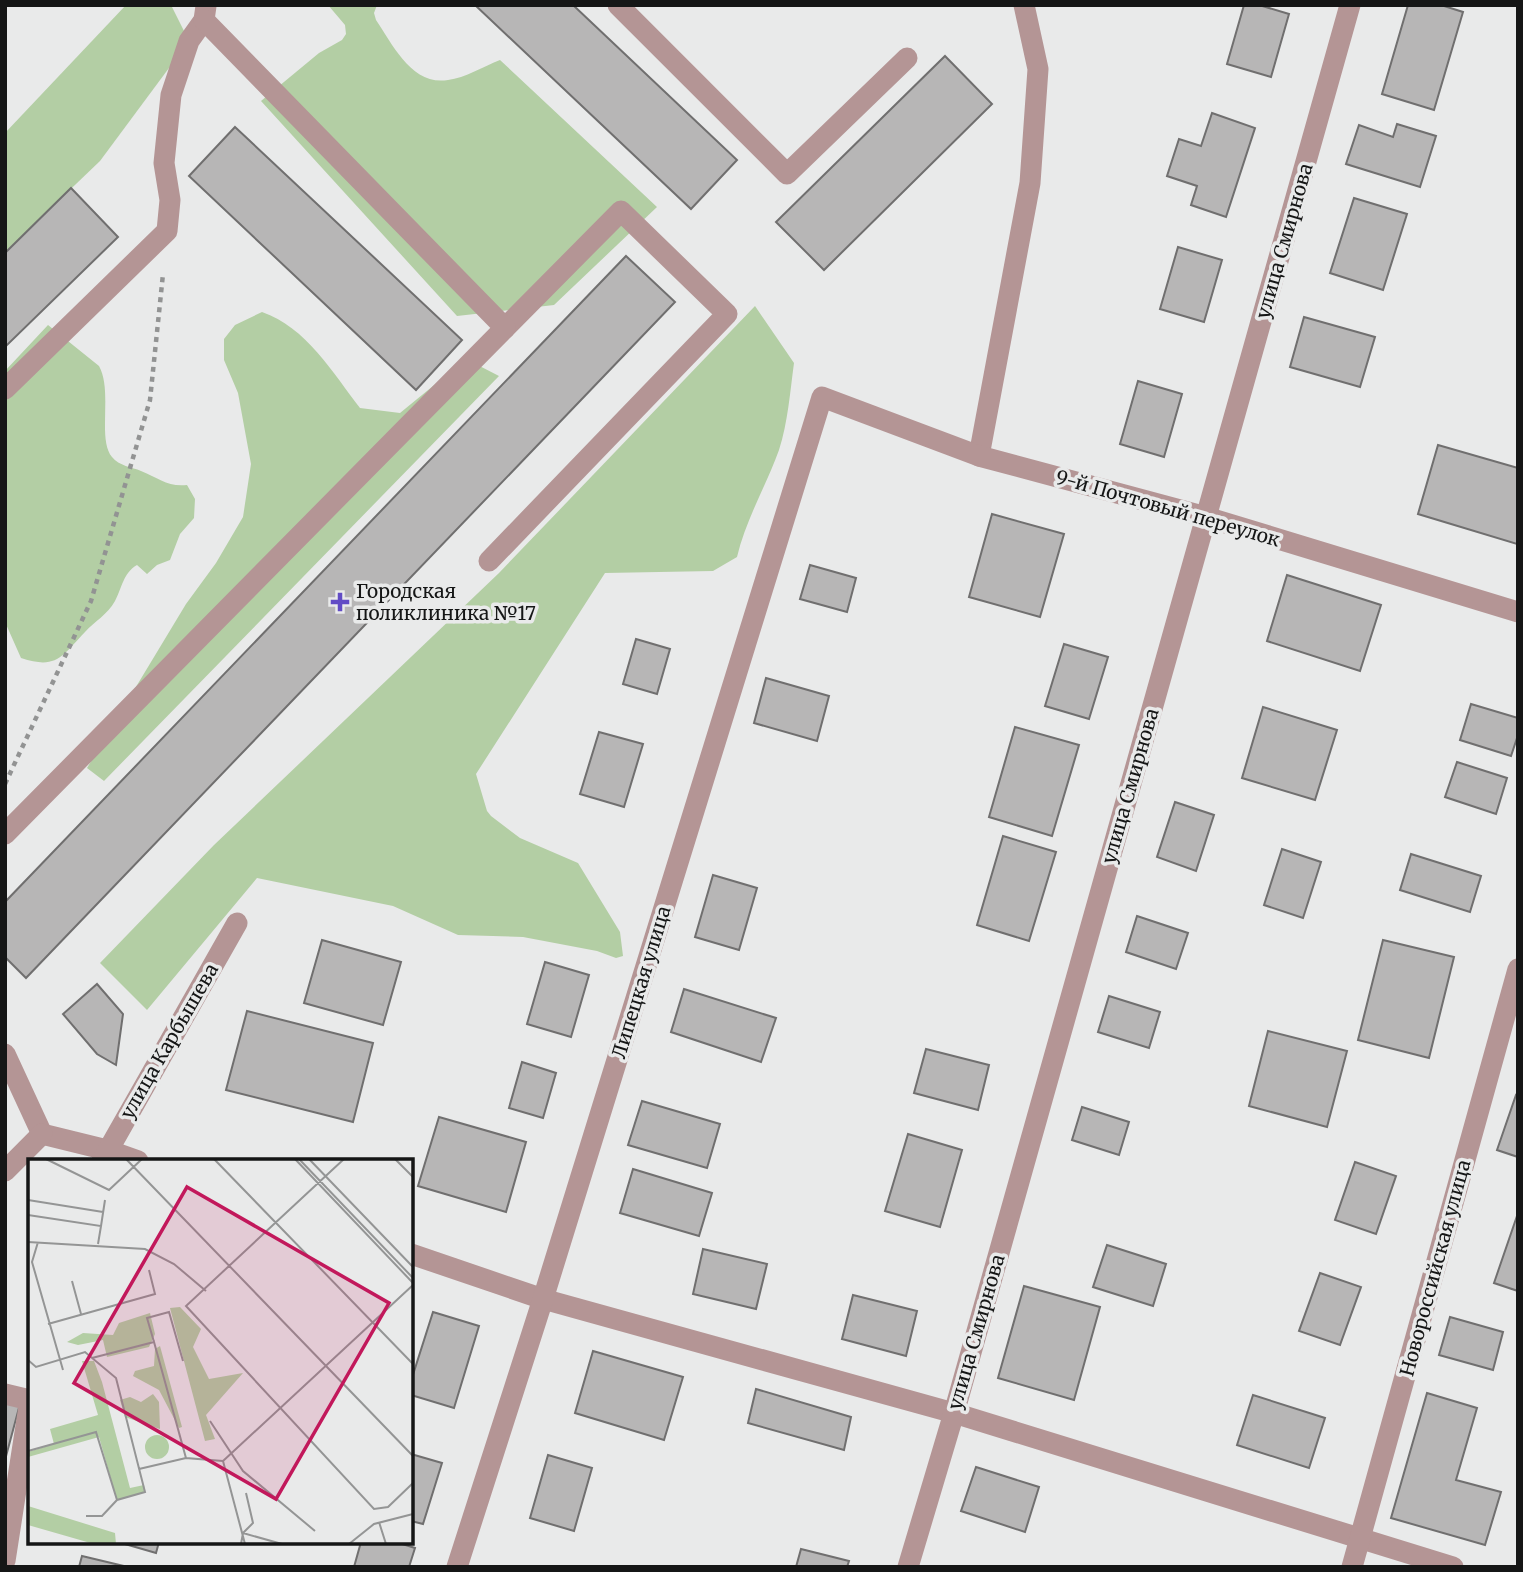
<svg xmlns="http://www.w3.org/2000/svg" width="1523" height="1572" viewBox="0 0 1523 1572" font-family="Merriweather,serif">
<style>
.green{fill:#b3cea4}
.building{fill:#b7b6b6;stroke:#706f6f;stroke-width:2}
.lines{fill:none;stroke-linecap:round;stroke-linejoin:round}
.path{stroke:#929393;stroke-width:4.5;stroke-dasharray:5 5;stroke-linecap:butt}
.minor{stroke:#b49595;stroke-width:21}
.poi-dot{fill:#624cc5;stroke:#e9eaea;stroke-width:2.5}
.labels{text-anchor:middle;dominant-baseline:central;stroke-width:7;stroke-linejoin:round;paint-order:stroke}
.street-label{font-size:19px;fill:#151616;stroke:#e9eaea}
.poi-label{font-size:19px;fill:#151616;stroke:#e9eaea;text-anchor:start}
.inset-road{fill:none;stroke:#949595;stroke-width:2}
.view{fill:#c2185b;fill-opacity:0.15;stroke:#c2185b;stroke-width:3.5}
.inset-edge{fill:none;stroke:#151616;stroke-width:3.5}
</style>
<rect width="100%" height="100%" fill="#e9eaea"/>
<g class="green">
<path d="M126 5H171L189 41 100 161 5 252V133Z"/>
<path d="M328 5H377L374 13 376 20C393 45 412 86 448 80 465 78 484 66 500 60L657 207 554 305 457 316 261 101 319 53 342 40 346 34 345 25Z"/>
<path d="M755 306 794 363C790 392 788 422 779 450 766 486 746 519 737 557L713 571 605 573 476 774 487 811 491 816 520 838 578 863 620 932 623 956 616 958 597 951 523 937 458 935 393 906 257 878 147 1010 100 963 214 845 499 573Z"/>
<path d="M262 312C306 327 333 373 360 408L400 413 466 359 499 376 104 781 87 768 186 604 216 563 243 517 251 464 238 393 224 360V339L235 325Z"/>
<path d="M48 325 99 366C113 391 97 439 112 457 119 466 132 467 141 471 159 478 167 487 187 485L195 499 194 518 180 534 170 560 157 565 147 574 137 565C123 573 122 588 115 601 107 615 95 621 85 632 62 656 57 670 21 658L5 622V371Z"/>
</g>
<g class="building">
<path d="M475 5H573L737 160 691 209Z"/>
<path d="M1244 5H1259L1289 14 1271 77 1227 64Z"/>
<path d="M1408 5H1441L1463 12 1434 110 1382 94Z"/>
<path d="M945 56 992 104 824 270 776 222Z"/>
<path d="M1212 113 1255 128 1226 217 1191 205 1197 186 1167 176 1179 139 1201 146Z"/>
<path d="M1397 124 1436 136 1420 187 1346 164 1359 125 1393 137Z"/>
<path d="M235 127 462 340 416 390 189 176Z"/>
<path d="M71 188 118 237 5 347V253Z"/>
<path d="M1354 198 1407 214 1383 290 1330 273Z"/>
<path d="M1178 247 1222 260 1204 322 1160 309Z"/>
<path d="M626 256 675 302 26 978 5 957V902Z"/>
<path d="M1304 317 1375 337 1360 387 1290 367Z"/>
<path d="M1138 381 1182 394 1164 457 1120 444Z"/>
<path d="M1438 445 1518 468 1517 544 1418 514Z"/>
<path d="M992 514 1064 534 1040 617 969 597Z"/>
<path d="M810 565 856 578 847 612 800 599Z"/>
<path d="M1287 575 1381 605 1360 671 1267 641Z"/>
<path d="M636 639 670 649 657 694 623 684Z"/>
<path d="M1064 644 1108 657 1089 719 1045 706Z"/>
<path d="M766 678 829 696 817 741 754 723Z"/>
<path d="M1471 704 1518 718V735L1511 756 1460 740Z"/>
<path d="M1263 707 1337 730 1315 800 1242 778Z"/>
<path d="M1015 727 1079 745 1052 836 989 817Z"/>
<path d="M599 732 643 744 624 807 580 794Z"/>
<path d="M1457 762 1507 778 1496 814 1445 797Z"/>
<path d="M1175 802 1214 815 1196 871 1157 857Z"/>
<path d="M1003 836 1056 852 1029 941 977 925Z"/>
<path d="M1282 849 1321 862 1303 918 1264 905Z"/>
<path d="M1411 854 1481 876 1470 912 1400 890Z"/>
<path d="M713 875 757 888 739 950 695 937Z"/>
<path d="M1137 916 1188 933 1176 969 1126 952Z"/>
<path d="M322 940 401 962 383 1025 304 1003Z"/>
<path d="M1383 940 1454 957 1429 1058 1358 1040Z"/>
<path d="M545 962 589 975 571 1037 527 1024Z"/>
<path d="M97 984 123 1014 116 1065 97 1054 63 1014Z"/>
<path d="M684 989 776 1018 761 1062 671 1032Z"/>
<path d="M1109 996 1160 1012 1149 1048 1098 1032Z"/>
<path d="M247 1011 373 1043 353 1122 226 1090Z"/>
<path d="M1268 1031 1347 1051 1327 1127 1249 1106Z"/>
<path d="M926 1049 989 1065 978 1110 914 1093Z"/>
<path d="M522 1062 556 1073 543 1118 509 1108Z"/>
<path d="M1516 1095 1518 1096V1157L1497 1150Z"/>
<path d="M642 1101 720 1124 707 1168 628 1145Z"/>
<path d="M1082 1107 1129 1122 1119 1155 1072 1140Z"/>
<path d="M439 1117 526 1142 506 1212 418 1186Z"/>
<path d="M908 1134 962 1150 940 1227 885 1211Z"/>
<path d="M1355 1162 1396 1176 1376 1234 1335 1220Z"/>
<path d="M633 1169 712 1193 699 1236 620 1213Z"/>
<path d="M1518 1213V1291L1494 1283Z"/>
<path d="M1107 1245 1166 1264 1153 1306 1093 1287Z"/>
<path d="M703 1249 767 1264 756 1309 693 1294Z"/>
<path d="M1320 1273 1361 1287 1340 1345 1299 1331Z"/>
<path d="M1024 1286 1100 1307 1074 1400 998 1378Z"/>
<path d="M853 1295 917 1311 906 1356 842 1339Z"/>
<path d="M433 1312 479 1326 454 1408 411 1395V1381Z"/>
<path d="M1450 1317 1503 1332 1493 1370 1439 1355Z"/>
<path d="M593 1351 683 1377 664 1440 575 1413Z"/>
<path d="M756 1389 851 1417 844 1450 748 1423Z"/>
<path d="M1427 1393 1477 1408 1456 1480 1501 1492 1485 1545 1391 1518Z"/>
<path d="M1253 1395 1325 1418 1309 1468 1237 1445Z"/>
<path d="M5 1400 20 1404 5 1460Z"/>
<path d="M411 1454 442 1463 423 1524 411 1521Z"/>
<path d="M548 1455 592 1468 574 1531 530 1518Z"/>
<path d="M976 1467 1039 1487 1025 1532 961 1511Z"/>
<path d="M118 1542H159L156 1553Z"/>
<path d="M361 1542H396L415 1548 409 1567H354Z"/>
<path d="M801 1549 849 1561 847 1567H796Z"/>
<path d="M82 1556 128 1567H79Z"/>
</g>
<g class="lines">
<path class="path" d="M5 784 91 601 150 400 163 274"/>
<g class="minor">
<path d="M618 5 787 174 907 58"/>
<path d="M5 389 167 231 170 200 164 163 171 95 189 41 204 20 206 6"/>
<path d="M979 456 1030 183 1038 69 1024 5"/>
<path d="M489 561 727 314 621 211 505 328"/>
<path d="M5 834 505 328 204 20"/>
<path d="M5 1054 42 1134"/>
<path d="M42 1134 107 1150 138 1161"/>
<path d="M102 1161 237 923"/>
<path d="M5 1171 42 1134"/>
<path d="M411 1254 543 1299 954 1413 1453 1567"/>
<path d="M5 1394 30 1400"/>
<path d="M5 1561 30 1400"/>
<path d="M457 1567 543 1299 822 397 979 456 1206 517 1518 612"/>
<path d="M908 1567 954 1413 1350 5"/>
<path d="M1352 1567 1518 969"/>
</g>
</g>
<path class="poi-dot" d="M336.5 591.5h7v7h7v7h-7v7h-7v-7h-7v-7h7z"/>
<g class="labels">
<g class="street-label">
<text transform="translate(1284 241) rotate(-74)">улица Смирнова</text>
<text transform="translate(1168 508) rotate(16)">9-й Почтовый переулок</text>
<text transform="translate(1130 786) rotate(-74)">улица Смирнова</text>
<text transform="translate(641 982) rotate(-73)">Липецкая улица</text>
<text transform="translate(169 1041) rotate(-60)">улица Карбышева</text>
<text transform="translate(1435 1268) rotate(-75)">Новороссийская улица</text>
<text transform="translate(976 1332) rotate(-74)">улица Смирнова</text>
</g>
<g class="poi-label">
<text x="356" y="591">Городская<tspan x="356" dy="22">поликлиника №17</tspan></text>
</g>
</g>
<g transform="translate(28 1159)">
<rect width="385" height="385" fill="#e9eaea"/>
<path d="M152 148 173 170 165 188 181 220 215 214 178 256 187 280 177 282 142 149ZM122 154 127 175 121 188 79 198 75 181 50 186 39 183 55 174 85 176 91 164ZM132 187 154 268 151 269 131 231 105 217 107 212 126 207 127 190ZM54 202H66L74 223 102 329 116 326 117 333 89 341 71 278 0 298V293L26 285 22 270 70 256ZM125 235 131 243 132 270 97 258 92 241 102 238 113 243ZM117 288a12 12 0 1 1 24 0a12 12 0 1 1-24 0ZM0 347 87 374 88 385H66L0 366Z" fill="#b3cea4"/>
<path class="inset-road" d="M18 0 81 31 114 0M98 0 385 297M186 0 385 205M267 0 385 124M271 0 385 119M281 0 385 108M316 0 158 147 346 350 360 348 385 324M367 0 385 18M0 41 75 53M0 56 73 67 70 85M73 67 77 41M0 83 117 90 146 105 178 132M10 83 4 103 35 211M44 122 53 155M20 165 127 135 121 111M126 183 119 159 141 153 155 202M64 199 126 183 158 299 195 302M0 201 8 208 57 193 88 219 117 333 89 341 74 357H58M182 262 215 312 287 372M0 292 68 273 89 341M195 302 385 126M195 302 217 385M111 310 158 299M351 363 358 385M215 374 225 364 218 334M213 385 215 374 254 385M321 385 346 365 385 355"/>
<path class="view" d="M159 28 361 144 248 340 46 224Z"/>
<rect width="385" height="385" class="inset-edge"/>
</g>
<rect width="1523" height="1572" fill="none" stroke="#151616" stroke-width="14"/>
</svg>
